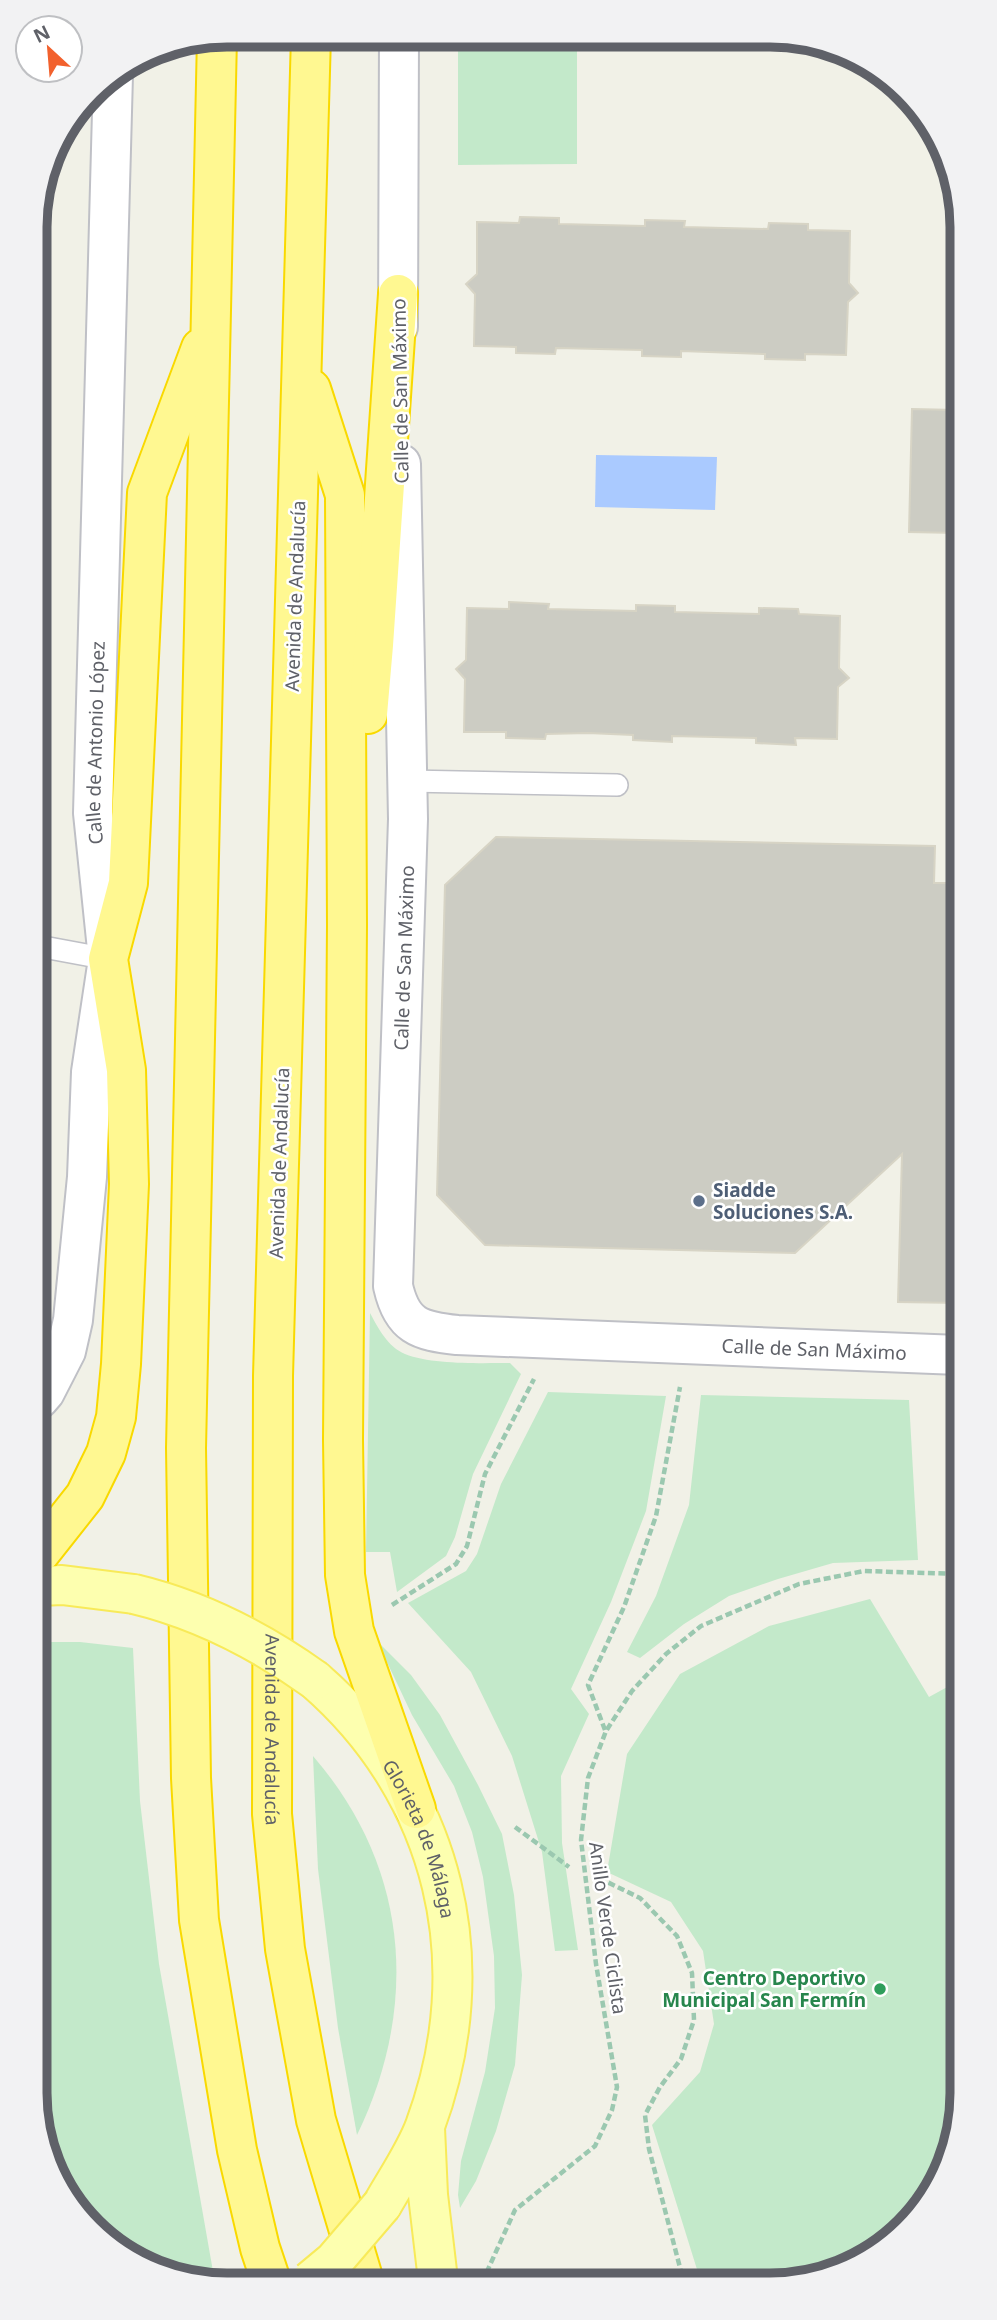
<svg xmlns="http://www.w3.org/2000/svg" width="997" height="2320" viewBox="0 0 997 2320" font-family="'Noto Sans',sans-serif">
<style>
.green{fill:#c3e9ca}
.water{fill:#aacaff}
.building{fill:#ccccc3;stroke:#d7d4c5;stroke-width:2}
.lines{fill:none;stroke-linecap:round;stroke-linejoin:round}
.lane-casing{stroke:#bfc0c6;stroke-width:24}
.street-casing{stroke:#bfc0c6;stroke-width:42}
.primary-casing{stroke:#f8ea59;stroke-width:42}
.highway-casing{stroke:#f9d900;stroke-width:42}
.path{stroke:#9bc8b0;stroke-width:4.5;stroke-dasharray:7 3.5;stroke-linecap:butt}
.lane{stroke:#fff;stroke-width:21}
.street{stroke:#fff;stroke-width:38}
.primary{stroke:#fdffaf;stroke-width:38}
.highway{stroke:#fff891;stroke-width:38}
.primary-bridge-casing{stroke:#f8ea59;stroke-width:42;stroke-linecap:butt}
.primary-bridge{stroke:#fdffaf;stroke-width:38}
.service-dot{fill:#5c6f8a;stroke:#fff;stroke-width:2.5}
.leisure-dot{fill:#2e9e5b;stroke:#fff;stroke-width:2.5}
.labels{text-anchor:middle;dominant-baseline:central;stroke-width:5;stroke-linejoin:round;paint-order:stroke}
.street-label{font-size:19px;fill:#5f6168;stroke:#fff}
.service-label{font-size:19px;font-weight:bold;fill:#4e5e75;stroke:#fff;text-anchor:start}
.leisure-label{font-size:19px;font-weight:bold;fill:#27864d;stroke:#fff;text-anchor:end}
.rim{fill:none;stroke:#5f6168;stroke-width:9}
</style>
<rect width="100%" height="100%" fill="#f1f1e7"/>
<g class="green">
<path d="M458 36 577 37V164L458 165Z"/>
<path d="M370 1313C378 1328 388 1347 405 1354 432 1365 481 1363 510 1363L521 1374 473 1474 455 1537 446 1556 397 1592 390 1552H366Z"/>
<path d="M548 1392 666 1396 646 1511 611 1602 571 1689 589 1714 561 1776 562 1843 578 1950 555 1951 542 1852 512 1756 471 1672 408 1603 466 1571 477 1554 501 1484Z"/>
<path d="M701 1395 909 1400 918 1560 833 1563 778 1579 729 1596 684 1624 640 1658 627 1652 656 1596 689 1505Z"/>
<path d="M870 1599 929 1697 960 1680 962 2104 922 2210 876 2253 819 2279H700L652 2125 700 2072 714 2024 703 1951 671 1902 607 1872 627 1754 680 1674 769 1626Z"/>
<path d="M377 1641 411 1675 440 1715 478 1785 502 1834 514 1895 522 1975 515 2065 496 2131 476 2181 460 2208 458 2195 461 2161 485 2072 495 2008 494 1956 483 1877 472 1832 454 1786 412 1715Z"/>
<path d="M40 1642H80L133 1648 140 1801 159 1964 214 2277 205 2281H191L92 2229 41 2142Z"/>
<path d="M313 1756C409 1867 420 2005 357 2135L338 2028 318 1869Z"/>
</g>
<path class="water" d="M596 455 717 457 715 510 595 507Z"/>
<g class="building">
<path d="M520 217 559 218V224L645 226V220L685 221 684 227 768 229 769 223 808 224V230L850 231 849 283 858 293 848 302 846 355 805 354V360L765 359V354L681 351V357L642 356V350L556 348 555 354 516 353V347L474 346 475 294 466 284 477 274V222L519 223Z"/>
<path d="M912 409 956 410 957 533 909 532Z"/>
<path d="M509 602 549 604 548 609 636 611V605L675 606V612L759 614V608L798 609 799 614 840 616 839 668 849 678 838 687 837 739 795 738 796 745 756 743V738L672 736V742L633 740V735L588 733 546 734 545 739 506 738V732H464L465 679 456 669 466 660 467 608 509 609Z"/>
<path d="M496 837 935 846 934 883H952L950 951H958L959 1303 898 1302 902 1154 795 1253 485 1245 437 1195 445 885Z"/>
</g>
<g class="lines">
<g class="lane-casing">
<g id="lane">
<path d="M408 781 617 785"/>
<path d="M38 946 108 959"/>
</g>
</g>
<g class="street-casing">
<g id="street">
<path d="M398 327 399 36"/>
<path id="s1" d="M401 464 408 819 393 1286C402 1326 419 1331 457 1335L959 1355"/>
<path id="s2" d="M39 1399 45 1392 66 1351 73 1320 87 1177 91 1072 108 959 93 813 113 75"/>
</g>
</g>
<g class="primary-casing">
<g id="primary">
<path d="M40 1586 62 1585 134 1594"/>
<path id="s3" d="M315 1680C446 1794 485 1964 425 2126 415 2153 396 2180 382 2205"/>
<path d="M425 2128 428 2195 438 2280"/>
</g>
</g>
<g class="highway-casing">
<g id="highway">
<path id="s4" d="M311 36 273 1376 272 1814 285 1949 316 2120 364 2281"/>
<path d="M217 37 186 1448 191 1778 199 1920 237 2150 260 2248 271 2281"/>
<path d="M311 389 345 495 347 925 343 1440 345 1575 354 1631 416 1809"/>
<path d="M368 714 374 645 398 294"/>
<path d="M40 1553 85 1496 106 1453 116 1417 121 1364 129 1184 126 1070 108 959 128 883 147 493 201 348"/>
</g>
</g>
<g class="path">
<path d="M392 1605 456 1564 467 1546 485 1474 534 1379"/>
<path d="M605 1730 588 1685 624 1607 656 1516 680 1387"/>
<path d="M515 1827 569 1867"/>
<path d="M599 1878 640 1898 677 1936 692 1973 694 2020 681 2059 660 2087 645 2115 649 2149 683 2279"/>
<path d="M480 2280 484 2278 515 2210 595 2146 612 2110 617 2087 596 1964 581 1840 588 1778 606 1731 632 1691 666 1654 701 1626 799 1584 864 1571 960 1574"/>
</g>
<use href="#lane" class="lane"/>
<use href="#street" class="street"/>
<use href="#primary" class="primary"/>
<use href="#highway" class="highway"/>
<g class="primary-bridge-casing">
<g id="primary-bridge">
<path d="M134 1594C201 1610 259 1640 315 1680"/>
<path d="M310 2281 334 2261 382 2205"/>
</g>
</g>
<use href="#primary-bridge" class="primary-bridge"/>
</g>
<circle class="service-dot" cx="699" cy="1201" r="7"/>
<circle class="leisure-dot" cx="880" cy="1989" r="7"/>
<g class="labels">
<g class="street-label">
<text transform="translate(400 391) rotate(-91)">Calle de San Máximo</text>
<text transform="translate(295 596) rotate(-88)">Avenida de Andalucía</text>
<text stroke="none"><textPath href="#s2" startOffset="667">Calle de Antonio López</textPath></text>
<text transform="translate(404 958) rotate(-88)">Calle de San Máximo</text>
<text transform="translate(279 1163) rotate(-88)">Avenida de Andalucía</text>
<text stroke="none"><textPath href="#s1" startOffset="1269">Calle de San Máximo</textPath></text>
<text stroke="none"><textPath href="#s4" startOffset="1694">Avenida de Andalucía</textPath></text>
<text stroke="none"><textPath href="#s3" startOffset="194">Glorieta de Málaga</textPath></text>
<text transform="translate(608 1928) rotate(82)">Anillo Verde Ciclista</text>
</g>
<g class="service-label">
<text x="713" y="1190">Siadde<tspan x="713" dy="22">Soluciones S.A.</tspan></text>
</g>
<g class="leisure-label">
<text x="866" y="1978">Centro Deportivo<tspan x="866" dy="22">Municipal San Fermín</tspan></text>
</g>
</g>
<path d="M0 0H997V2320H0ZM227 47H770A180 180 0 0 1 950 227V2093A180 180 0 0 1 770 2273H227A180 180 0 0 1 47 2093V227A180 180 0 0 1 227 47Z" fill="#f2f2f3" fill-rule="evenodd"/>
<path class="rim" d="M227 47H770A180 180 0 0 1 950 227V2093A180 180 0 0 1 770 2273H227A180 180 0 0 1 47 2093V227A180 180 0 0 1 227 47Z"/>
<g transform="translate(49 49) rotate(334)"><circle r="33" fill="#ffffff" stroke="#bfc0c3" stroke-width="2"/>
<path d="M0-5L12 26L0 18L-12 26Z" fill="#f2612d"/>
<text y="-10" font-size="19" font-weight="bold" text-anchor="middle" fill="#5f6168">N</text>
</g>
</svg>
